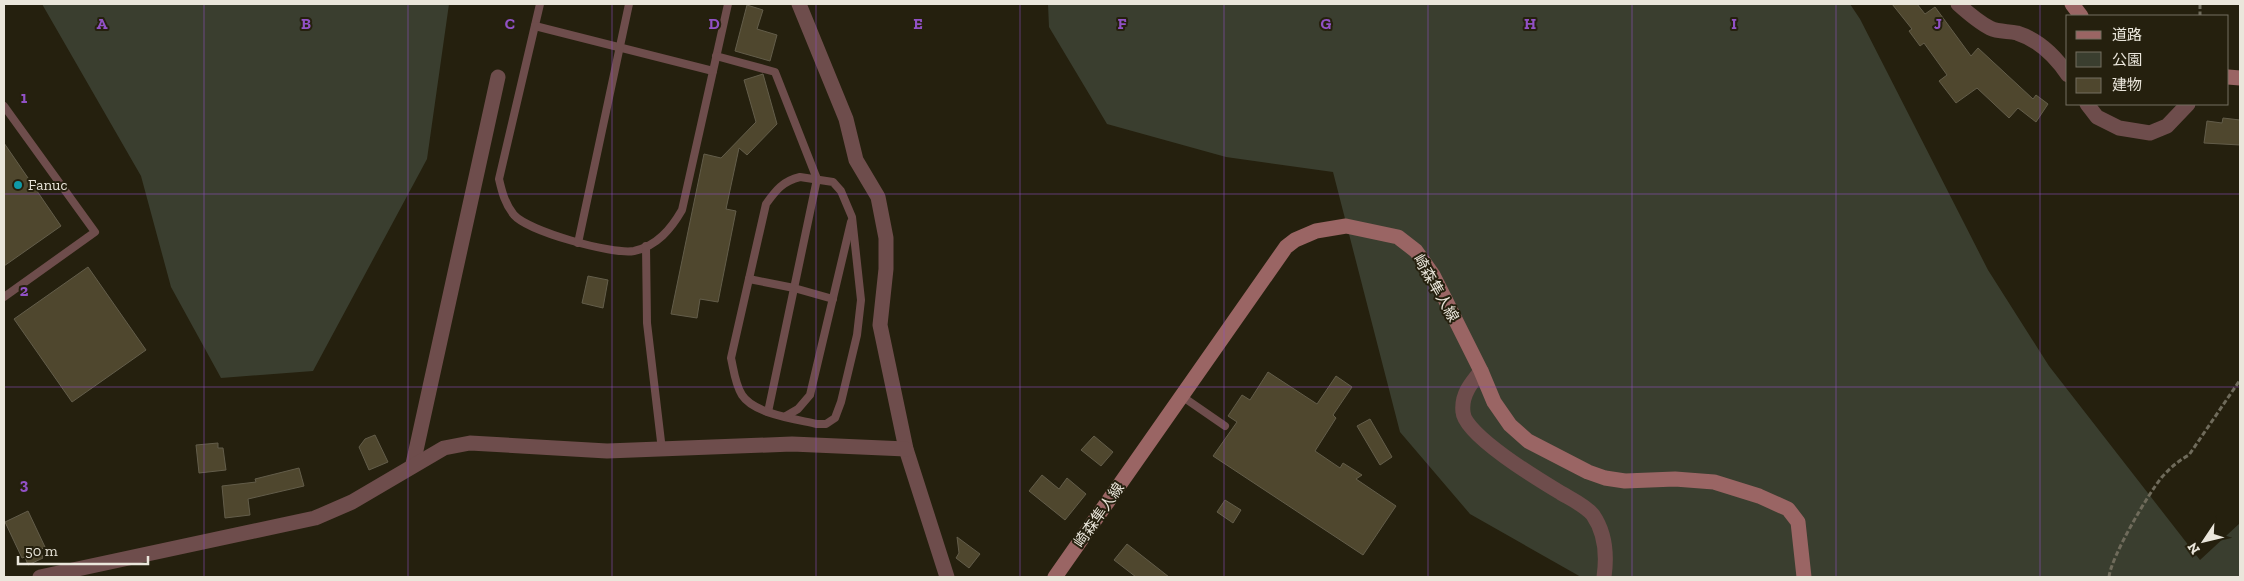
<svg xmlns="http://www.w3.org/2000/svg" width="2244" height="581" viewBox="0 0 2244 581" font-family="'Zilla Slab','Noto Sans JP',serif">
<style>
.green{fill:#3a3e2f}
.building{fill:#4f472e;stroke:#635d4a}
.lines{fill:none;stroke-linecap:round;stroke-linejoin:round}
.path{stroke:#6f6b5b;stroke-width:3;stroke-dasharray:5 2.5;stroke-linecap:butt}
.lane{stroke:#6e4d4c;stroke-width:8}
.street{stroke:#6e4d4c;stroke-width:15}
.secondary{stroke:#9a6564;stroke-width:15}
.grid{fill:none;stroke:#9151c5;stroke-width:1;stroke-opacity:0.55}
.culture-dot{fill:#0f9aa8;stroke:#25200e;stroke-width:2}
.labels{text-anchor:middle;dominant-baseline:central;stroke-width:4;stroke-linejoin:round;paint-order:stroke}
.poi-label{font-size:15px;fill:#eae6db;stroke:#25200e;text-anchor:start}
.street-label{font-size:15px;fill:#eae6db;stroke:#25200e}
.grid-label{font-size:16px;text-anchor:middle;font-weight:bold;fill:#9151c5;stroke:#25200e;stroke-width:4;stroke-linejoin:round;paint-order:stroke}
</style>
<rect width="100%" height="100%" fill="#25200e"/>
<g class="green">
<path d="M42 4H449L427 159 313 371 221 378 171 287 141 176Z"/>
<path d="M1048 4H1850L1860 19 1988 270 2049 366 2200 560 2240 523V577H1581L1470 514 1400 432 1333 172 1226 157 1107 124 1049 27Z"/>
</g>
<g class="building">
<path d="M1892 4H1917L1925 14 1935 7 1971 56 1978 48 2033 99 2036 95 2048 104 2036 122 2018 108 2009 118 1977 88 1956 103 1939 81 1947 75 1924 43 1920 46 1909 31 1912 29Z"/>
<path d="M747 5 763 10 757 29 777 35 770 61 735 51Z"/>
<path d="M763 74 777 124 747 155 739 148 726 209 736 211 718 302 700 299 697 318 671 314 704 154 721 158 756 122 744 80Z"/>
<path d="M2223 118 2240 120V145L2204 143 2207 121 2222 123Z"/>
<path d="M4 143 61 226 4 266Z"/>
<path d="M88 267 146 350 72 402 14 319Z"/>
<path d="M588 276 608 280 603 308 582 303Z"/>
<path d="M1268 372 1317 404 1336 376 1352 387 1333 415 1336 418 1315 451 1340 468 1343 463 1362 475 1356 479 1396 506 1363 555 1213 456 1237 422 1228 416 1242 395 1250 400Z"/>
<path d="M1370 419 1392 457 1380 465 1357 426Z"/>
<path d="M375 435 388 462 369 470 359 447 365 439Z"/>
<path d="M1094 436 1113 452 1101 466 1081 450Z"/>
<path d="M218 443V448H223L226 470 199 473 196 445Z"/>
<path d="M299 468 304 486 248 499 250 515 225 518 222 486 256 482 255 479Z"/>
<path d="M1042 475 1059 489 1067 478 1086 494 1065 520 1029 491Z"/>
<path d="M1225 500 1241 510 1233 523 1217 512Z"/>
<path d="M28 511 45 547 40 550 43 558 28 565 25 557 22 558 5 522Z"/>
<path d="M957 537 980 554 969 568 956 558 959 553Z"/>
<path d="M1127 544 1169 577H1136L1114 560Z"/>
</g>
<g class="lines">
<g class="path">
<path d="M2200 4V16"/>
<path d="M2109 577C2111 557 2148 494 2162 477 2170 468 2178 461 2189 455L2240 380"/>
</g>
<g class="lane">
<path d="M540 4 499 179C502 192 505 204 514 215 528 231 612 255 634 251 657 246 671 229 682 210L728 4"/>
<path d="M535 26 713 71"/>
<path d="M716 56 775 72 817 179 768 412"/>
<path d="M4 106 95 232 4 297"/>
<path d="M800 177 833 182 841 191 852 217 861 300 857 335 841 402 835 418 826 424H817C796 419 754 414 742 395 735 384 734 371 731 358L766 204C776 190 783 181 800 177Z"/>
<path d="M578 243 629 4"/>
<path d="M646 246 647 323 662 450"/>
<path d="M749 279 794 288 833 299"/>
<path d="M1183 397 1225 426"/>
<path d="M786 416 798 409 810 395 851 222"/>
</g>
<g class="street">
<path d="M799 4 846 119 856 160 878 197 886 238V269L880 325 906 449 947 577"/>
<path d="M1958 4C1968 13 1978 22 1990 28 1998 32 2008 31 2017 33 2039 40 2056 57 2068 75"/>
<path d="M2087 104 2097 117 2119 128 2150 133 2167 126 2188 104"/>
<path d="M1481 371C1471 383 1461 395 1463 412 1464 435 1541 481 1561 493 1571 499 1586 506 1593 515 1606 534 1607 556 1604 577"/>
<path d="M413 464 498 77"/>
<path d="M40 577 315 518 352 502 444 448 470 443 607 451 792 444 906 449"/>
</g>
<g class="secondary">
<path d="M2072 4 2081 16"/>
<path d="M2228 77 2240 78"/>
<path d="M1055 577 1286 247 1295 240 1316 231 1346 226 1398 237 1416 251 1433 275 1481 371 1494 402 1510 425 1528 441 1588 472 1605 478 1625 481 1675 479 1714 482 1759 496 1788 509 1798 522 1804 577"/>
</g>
</g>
<path class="grid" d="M204 4V577M408 4V577M612 4V577M816 4V577M1020 4V577M1224 4V577M1428 4V577M1632 4V577M1836 4V577M2040 4V577M4 194H2240M4 387H2240"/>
<circle class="culture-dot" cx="18" cy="185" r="5"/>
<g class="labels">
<g class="poi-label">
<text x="28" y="185">Fanuc</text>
</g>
<g class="street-label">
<text transform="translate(1436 288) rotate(60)">崎森隼人線</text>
<text transform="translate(1099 515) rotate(-55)">崎森隼人線</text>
</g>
</g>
<g class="grid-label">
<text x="102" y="29">A</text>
<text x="306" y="29">B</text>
<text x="510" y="29">C</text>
<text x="714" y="29">D</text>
<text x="918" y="29">E</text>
<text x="1122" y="29">F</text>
<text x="1326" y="29">G</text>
<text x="1530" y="29">H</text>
<text x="1734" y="29">I</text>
<text x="1938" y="29">J</text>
<text x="24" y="103">1</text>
<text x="24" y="296">2</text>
<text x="24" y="490">3</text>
</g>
<rect width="2244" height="581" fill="none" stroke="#eae6db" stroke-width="10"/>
<rect x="2066" y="15" width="162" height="90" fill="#25200e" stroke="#746f60"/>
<rect x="2076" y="31" width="25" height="8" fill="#9a6564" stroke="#746f60"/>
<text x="2112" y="40" font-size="15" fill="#eae6db">道路</text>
<rect x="2076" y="52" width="25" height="15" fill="#3a3e2f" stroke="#746f60"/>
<text x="2112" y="65" font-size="15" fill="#eae6db">公園</text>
<rect x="2076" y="78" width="25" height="15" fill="#4f472e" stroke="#746f60"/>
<text x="2112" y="90" font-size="15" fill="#eae6db">建物</text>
<g transform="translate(2204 541) rotate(235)" stroke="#25200e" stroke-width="4" paint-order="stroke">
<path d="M0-4L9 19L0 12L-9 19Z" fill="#eae6db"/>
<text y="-8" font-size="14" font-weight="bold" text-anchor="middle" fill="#eae6db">N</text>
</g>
<path d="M18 556v8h130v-8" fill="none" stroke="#eae6db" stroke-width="2.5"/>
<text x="25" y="556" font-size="15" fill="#eae6db" stroke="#25200e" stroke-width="4" paint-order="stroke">50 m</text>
</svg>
